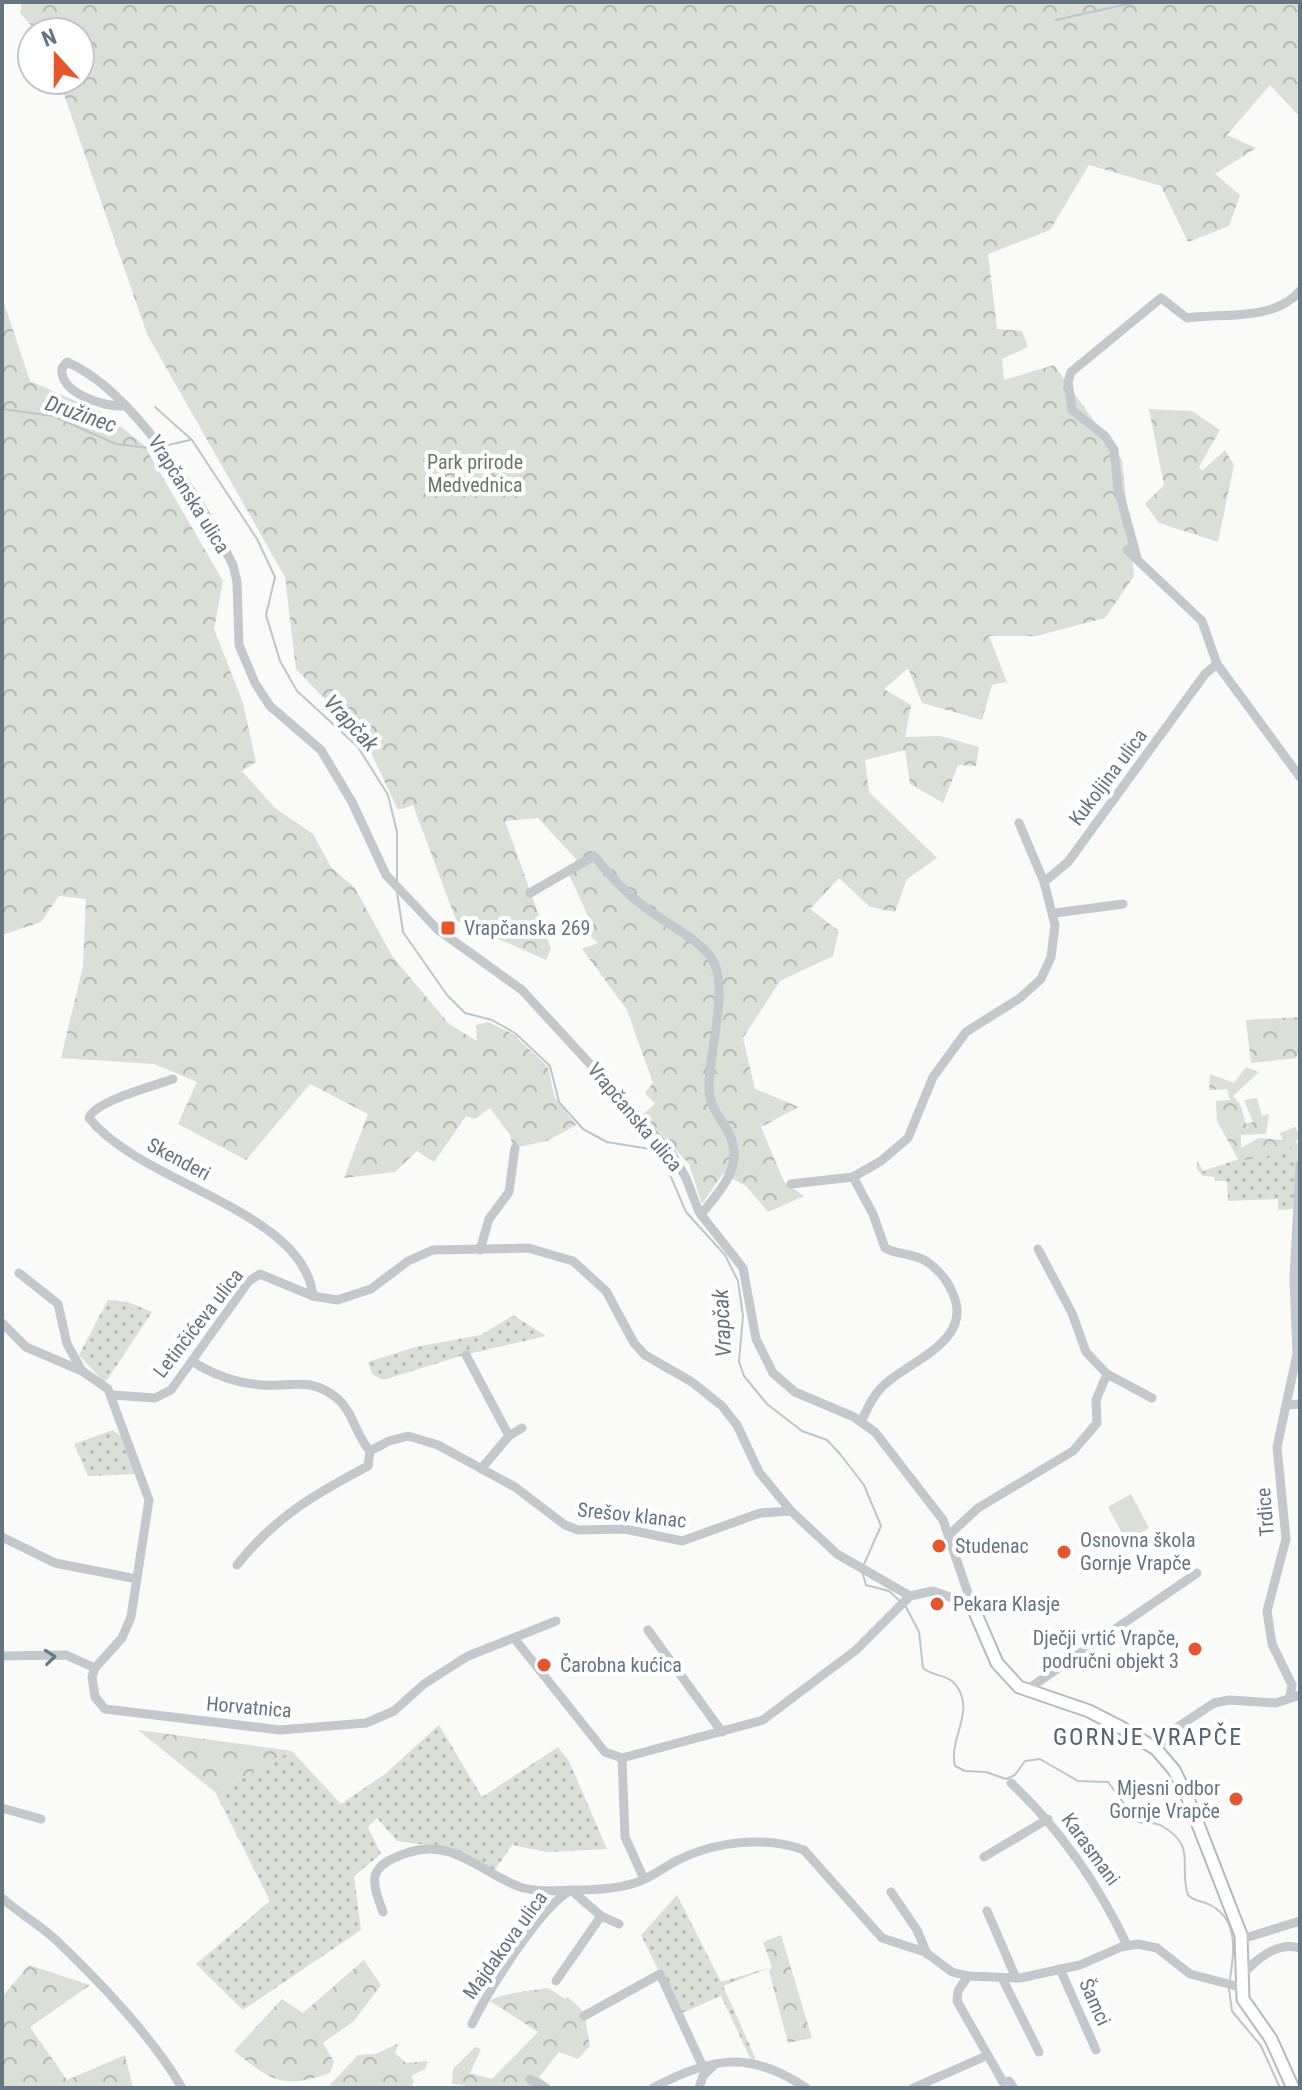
<svg xmlns="http://www.w3.org/2000/svg" width="1302" height="2090" viewBox="0 0 1302 2090" font-family="'Roboto Condensed',sans-serif">
<style>
.grass{fill:url(#grass-dots)}
.forest{fill:url(#forest-crowns)}
.pitch{fill:#dadfd7}
.lines{fill:none;stroke-linecap:round;stroke-linejoin:round}
.stream{stroke:#bbc7cb;stroke-width:2}
.major-casing{stroke:#b5babe;stroke-width:15}
.minor{stroke:#c3c8cc;stroke-width:9}
.major{stroke:#fff;stroke-width:11}
.oneway{stroke:#6a7a87}
.poi-dot{fill:#e4572e;stroke:#fff;stroke-width:3}
.labels{text-anchor:middle;dominant-baseline:central;stroke-width:8;stroke-linejoin:round;paint-order:stroke}
.park-label{font-size:20px;fill:#687a64;stroke:#fff}
.street-label{font-size:20px;fill:#657683;stroke:#fff}
.poi-label{font-size:20px;fill:#657683;stroke:#fff;text-anchor:start}
.water-label{font-size:22px;font-style:italic;fill:#60757c;stroke:#fff}
.quarter-label{font-size:24px;letter-spacing:2px;fill:#57646e;stroke:#fff}
</style>
<defs>
<pattern id="grass-dots" width="8" height="8" patternUnits="userSpaceOnUse" patternTransform="scale(2)"><rect width="8" height="8" fill="#dadfd7"/><path d="M2 2h.1M6 6h.1" fill="none" stroke="#b4b9b4" stroke-width="1.8" stroke-linecap="round"/></pattern>
<pattern id="forest-crowns" width="20" height="18" patternUnits="userSpaceOnUse" patternTransform="scale(2)"><rect width="20" height="18" fill="#dadfd7"/><path d="M2 6a3 3 0 1 1 6 0M12 15a3 3 0 1 1 6 0" fill="none" stroke="#b4b9b4"/></pattern>
</defs>
<rect width="100%" height="100%" fill="#fafaf8"/>
<g class="grass">
<path d="M1288 1143 1298 1158 1293 1209 1278 1210V1199L1228 1201 1227 1181H1215L1214 1177 1203 1176 1197 1170V1160L1203 1171Z"/>
<path d="M108 1300 128 1302 152 1312 105 1383 79 1355Z"/>
<path d="M513 1315 546 1336 464 1355 383 1380 372 1374 368 1362 415 1347 481 1335Z"/>
<path d="M113 1430 124 1439 137 1474 88 1476 74 1444Z"/>
<path d="M439 1725 482 1797 558 1747 569 1761 607 1849 547 1852 512 1845 494 1871 441 1847 397 1841 377 1818 368 1827 381 1854 354 1876 361 1930 243 2010 196 1964 270 1901 215 1792 292 1751 341 1804 385 1774Z"/>
<path d="M677 1895 721 1982 772 1967 723 1986 756 2059 751 2060 721 1996 680 2014 641 1935Z"/>
</g>
<g class="forest">
<path d="M22 2H1300V117L1270 85 1227 135 1256 148 1215 174 1240 195 1229 226 1188 242 1161 186 1089 165 1050 230 988 254 997 329 1022 331 1028 347 1002 359 1004 380 1054 365 1122 460 1134 576 1105 618 1036 636H989L1007 682 992 685 982 720 922 703 908 668 884 689 911 705 905 737 940 736 979 747 976 766 958 765 943 803 910 784 905 750 865 760 869 792 937 858 907 879 895 912 870 907 839 878 810 909 839 931 833 956 780 981 743 1038 755 1089 799 1107 761 1127 784 1182 804 1196 768 1212 746 1186 723 1174 702 1204 689 1164 643 1114 655 1104 645 1093 653 1083 627 1010 582 949 598 943 587 933 589 918 569 875 576 859 538 818 505 821 551 949 546 960 456 920 413 805 398 810 366 742 296 669 285 577 147 334 59 80H80V32H37L20 13Z"/>
<path d="M2 297 30 381 105 414 144 445 223 581 214 629 243 703 256 762 242 771 275 808 313 834 331 867 355 888 392 956 449 1024 477 1041 476 1025 488 1022 513 1034 548 1067 554 1096 576 1125 547 1141 513 1148 510 1135 490 1108 475 1119 466 1116 434 1162 417 1151 395 1172 344 1178 368 1114 310 1084 246 1160 178 1124 197 1082 154 1064 61 1058 83 966 86 899 59 896 41 922 2 935Z"/>
<path d="M1149 409 1192 411 1220 430 1199 467 1202 471 1225 450 1234 465 1218 542 1159 523 1145 504 1164 485Z"/>
<path d="M1300 1017V1048L1296 1058 1251 1063 1246 1020Z"/>
<path d="M1246 1067 1259 1072 1233 1096 1240 1104 1246 1124 1253 1122 1244 1100 1257 1098 1262 1116 1269 1114 1266 1134 1241 1135V1148L1259 1138 1283 1140 1280 1133 1295 1127 1300 1135 1296 1142 1300 1147 1298 1158 1288 1143 1284 1153 1239 1161 1217 1121 1216 1101 1230 1100 1227 1089 1209 1090 1210 1074 1234 1083Z"/>
<path d="M138 1730 292 1751 215 1792Z"/>
<path d="M781 1935 812 2038 788 2043 769 1971 772 1967 763 1942Z"/>
<path d="M364 1960 381 1985 354 2021 323 2043 334 2062 330 2073C281 2090 271 2080 234 2051L282 1999 303 2013Z"/>
<path d="M29 1965 90 1985 30 2027 67 2080 125 2055 133 2088H2V1997Z"/>
<path d="M548 1988 565 1999 568 1997 584 2012 590 2046 578 2059 559 2052 539 2077 552 2088H483L452 2084 453 2069 475 2047 481 2049 470 2073 492 2079 538 2032 490 2001C498 1994 535 1990 548 1988Z"/>
<path d="M399 2043 395 2053 406 2063 428 2061 425 2069 411 2076 414 2081 411 2088H327L358 2055 376 2054Z"/>
</g>
<path class="pitch" d="M1131 1494 1149 1528 1127 1542 1108 1507Z"/>
<g class="lines">
<g class="stream">
<path d="M1056 20 1136 2"/>
<path d="M155 407 192 440 257 539 275 577 266 615 280 661 297 691 358 747 388 795 397 832V882"/>
<path d="M2 409 53 416 116 444 149 448"/>
<path d="M168 445 190 440"/>
<path d="M397 892 403 932 447 995 465 1013 492 1020 515 1033 550 1066 559 1102 583 1129 607 1142 650 1149 665 1163 686 1212 725 1255 738 1281 743 1316 739 1362 744 1376 767 1404 802 1431 827 1440 840 1454 864 1485 881 1526 864 1564"/>
<path d="M862 1571 866 1585 889 1591 900 1601"/>
<path d="M905 1605 919 1632 923 1668C932 1676 949 1675 956 1685 976 1712 948 1739 955 1766L965 1771 986 1772 1006 1779 1015 1775 1025 1761 1040 1759 1078 1781 1108 1782 1137 1821C1145 1825 1153 1821 1162 1826 1198 1847 1178 1865 1188 1895 1195 1902 1204 1901 1212 1906 1239 1921 1234 1954 1230 1979"/>
<path d="M1229 1989 1232 2011 1261 2046 1280 2088"/>
</g>
<g class="major-casing">
<path id="major" d="M972 1605 997 1663 1019 1687 1089 1711 1122 1728 1156 1749 1174 1770 1187 1796 1241 1935 1243 1999 1271 2039 1293 2088"/>
</g>
<g class="minor">
<path d="M123 406C104 407 59 393 62 368L67 362C132 389 203 503 233 565L237 582 239 645 255 683 270 706 321 750 352 802 386 875 437 929 522 990 671 1152 686 1178 699 1212 743 1268 756 1339 773 1373 795 1392 854 1417 875 1432 943 1520 972 1605"/>
<path d="M1127 550 1202 621 1217 664 1300 777"/>
<path d="M1137 558 1118 488 1114 450 1105 436 1072 410 1068 382 1071 372 1161 298 1187 318C1223 313 1275 321 1300 291"/>
<path d="M1019 823 1044 882"/>
<path d="M530 893 594 856C610 875 625 893 646 908 665 923 695 937 710 956 732 985 707 1055 709 1090 710 1116 736 1129 734 1157 733 1179 714 1197 701 1215"/>
<path d="M1055 913 1123 904"/>
<path d="M173 1079C154 1086 95 1101 89 1118 141 1184 304 1210 313 1296"/>
<path d="M791 1184 853 1177"/>
<path d="M480 1250 489 1219 509 1192 515 1148"/>
<path d="M19 1273 58 1304 67 1344 82 1371"/>
<path d="M2 1323 26 1347 82 1371 108 1389 149 1500 131 1617 122 1638 95 1668 92 1677 95 1697 105 1709 280 1730 366 1723 394 1711 424 1684 468 1656 556 1621"/>
<path d="M466 1355 509 1436"/>
<path d="M192 1361C211 1374 239 1384 262 1385 292 1387 311 1376 338 1399 353 1412 356 1436 370 1451L389 1441 408 1436 438 1445 515 1487 565 1525 578 1530 625 1529 682 1541 760 1513 791 1511"/>
<path d="M1107 1374 1152 1398"/>
<path d="M112 1395 155 1398 171 1390 249 1281 260 1274 313 1296 337 1300 371 1289 408 1261 433 1250 528 1248 573 1261 606 1291 634 1343 645 1355 692 1382 722 1406 737 1425 759 1472 791 1511 837 1554 910 1596"/>
<path d="M1286 1405 1300 1404"/>
<path d="M861 1422C867 1409 873 1395 884 1385 909 1361 974 1341 953 1294 948 1281 938 1269 926 1261 912 1253 898 1255 885 1248L873 1214 853 1177 881 1161 908 1138 933 1077 966 1032 1020 998 1041 979 1051 957 1055 925 1044 882 1068 862 1205 674 1217 664"/>
<path d="M481 1469 509 1436 522 1428"/>
<path d="M950 1534 978 1508 1073 1451 1097 1423 1096 1400 1107 1374 1086 1352 1072 1313 1038 1249"/>
<path d="M2 1537 55 1563 137 1579"/>
<path d="M237 1565C275 1517 315 1494 368 1466L370 1451"/>
<path d="M648 1630 722 1732"/>
<path d="M514 1638 605 1752 622 1758 763 1720 856 1650 910 1596 933 1591 972 1605"/>
<path d="M2 1656 66 1655 95 1668"/>
<path d="M1025 1691 1197 1573"/>
<path d="M1290 1696 1292 1685 1272 1644 1267 1611 1286 1539 1277 1447 1297 1354 1294 1279 1300 1165"/>
<path d="M1156 1749 1173 1730 1214 1703 1229 1700 1276 1703 1300 1695"/>
<path d="M622 1758 625 1837 644 1879"/>
<path d="M1011 1783C1061 1830 1098 1884 1127 1945"/>
<path d="M2 1808 41 1819"/>
<path d="M984 1857 1048 1819"/>
<path d="M891 1892 917 1930 927 1954"/>
<path d="M2 1898C19 1913 40 1925 56 1940 100 1982 152 2036 182 2088"/>
<path d="M987 1911 1016 1978"/>
<path d="M383 1912C370 1878 368 1866 407 1853 453 1837 481 1873 520 1887 536 1892 557 1891 575 1890 595 1890 616 1889 635 1883 651 1878 664 1867 678 1860 716 1841 764 1836 804 1850L882 1938 925 1952 952 1972 968 1976 1020 1978 1080 1965 1121 1947 1138 1944 1157 1948 1190 1974 1240 1987"/>
<path d="M1242 1939 1300 1921"/>
<path d="M1060 1969 1096 2050"/>
<path d="M968 1976 958 1991 957 2001 1003 2082"/>
<path d="M1241 1976C1256 1960 1276 1941 1300 1948"/>
<path d="M1002 1978 1039 2052"/>
<path d="M556 1981 601 1916"/>
<path d="M584 2016 660 1974 702 2065"/>
<path d="M472 2024C488 1991 540 1907 571 1890L601 1916 619 1924"/>
<path d="M530 2079 546 2088"/>
<path d="M1009 2081 1014 2088"/>
<path d="M653 2088C710 2057 751 2050 806 2088"/>
<path d="M699 2088 703 2076 714 2065"/>
<path d="M913 2088 986 2056"/>
</g>
<use href="#major" class="major"/>
</g>
<defs><path id="oneway-chevron" d="M-2-3.5L2.5 0L-2 3.5" fill="none" stroke-width="1.6" stroke-linecap="round" stroke-linejoin="round" transform="scale(2)"/></defs>
<use class="oneway" href="#oneway-chevron" transform="translate(50 1657) rotate(-6)"/>
<g class="poi-dot">
<rect x="440" y="920" width="16" height="16" rx="4"/>
<circle cx="939" cy="1546" r="8"/>
<circle cx="1064" cy="1552" r="8"/>
<circle cx="937" cy="1604" r="8"/>
<circle cx="1195" cy="1649" r="8"/>
<circle cx="544" cy="1665" r="8"/>
<circle cx="1236" cy="1799" r="8"/>
</g>
<g class="labels">
<g class="park-label">
<text x="475" y="462">Park prirode<tspan x="475" dy="23">Medvednica</tspan></text>
</g>
<g class="street-label">
<text transform="translate(189 494) rotate(58)">Vrapčanska ulica</text>
<text transform="translate(1108 777) rotate(-53)">Kukoljina ulica</text>
<text transform="translate(635 1117) rotate(50)">Vrapčanska ulica</text>
<text transform="translate(179 1159) rotate(28)">Skenderi</text>
<text transform="translate(198 1323) rotate(-52)">Letinčićeva ulica</text>
<text transform="translate(1265 1512) rotate(-95)">Trdice</text>
<text transform="translate(632 1515) rotate(6)">Srešov klanac</text>
<text transform="translate(249 1707) rotate(5)">Horvatnica</text>
<text transform="translate(1091 1849) rotate(54)">Karasmani</text>
<text transform="translate(505 1945) rotate(-54)">Majdakova ulica</text>
<text transform="translate(1095 2002) rotate(66)">Šamci</text>
</g>
<g class="poi-label">
<text x="464" y="928">Vrapčanska 269</text>
<text x="1080" y="1540">Osnovna škola<tspan x="1080" dy="23">Gornje Vrapče</tspan></text>
<text x="955" y="1546">Studenac</text>
<text x="953" y="1604">Pekara Klasje</text>
<text x="1179" y="1638" text-anchor="end">Dječji vrtić Vrapče,<tspan x="1179" dy="23">područni objekt 3</tspan></text>
<text x="560" y="1665">Čarobna kućica</text>
<text x="1220" y="1788" text-anchor="end">Mjesni odbor<tspan x="1220" dy="23">Gornje Vrapče</tspan></text>
</g>
<g class="water-label">
<text transform="translate(81 414) rotate(19)">Družinec</text>
<text transform="translate(351 723) rotate(47)">Vrapčak</text>
<text transform="translate(722 1323) rotate(-93)">Vrapčak</text>
</g>
<g class="quarter-label">
<text x="1148" y="1737">GORNJE VRAPČE</text>
</g>
</g>
<rect width="1302" height="2090" fill="none" stroke="#657683" stroke-width="8"/>
<g transform="translate(56 56) rotate(339)"><circle r="38" fill="#ffffff" stroke="#c1c8cd" stroke-width="2"/>
<path d="M0-6L14 30L0 20L-14 30Z" fill="#e4572e"/>
<text y="-12" font-size="22" font-weight="bold" text-anchor="middle" fill="#657683">N</text>
</g>
</svg>
